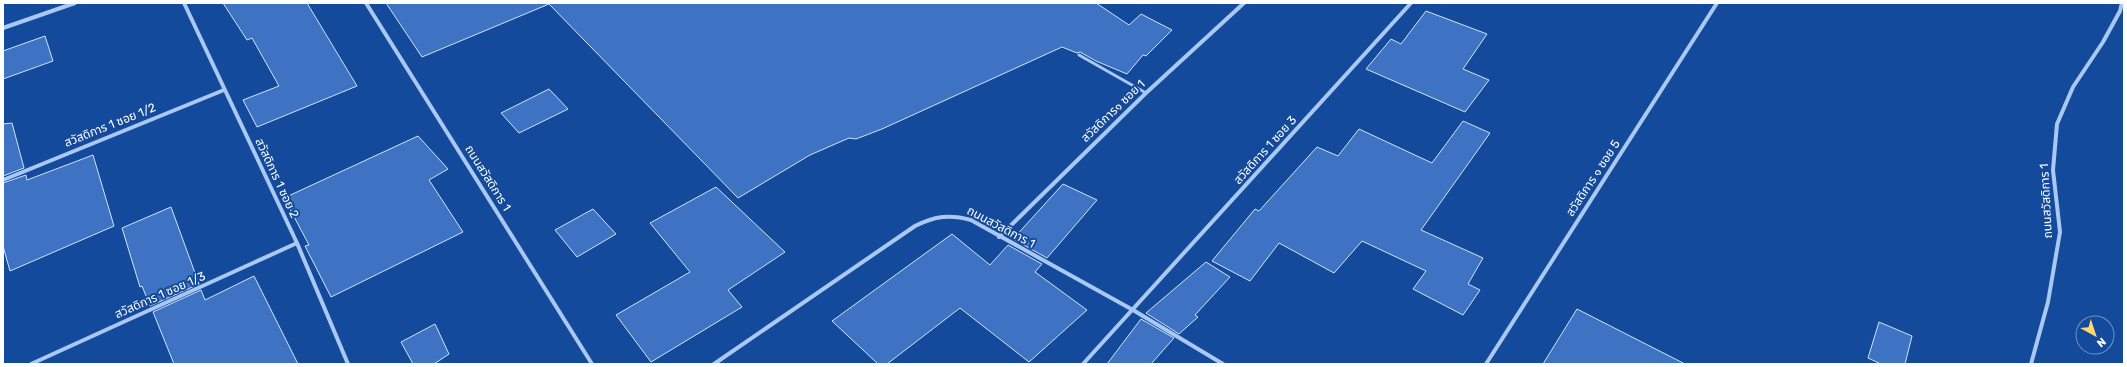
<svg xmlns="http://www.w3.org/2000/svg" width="2127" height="367" viewBox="0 0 2127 367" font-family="Rubik,'Noto Sans Thai',sans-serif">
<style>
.building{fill:#3d73c2;stroke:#d1e3fd}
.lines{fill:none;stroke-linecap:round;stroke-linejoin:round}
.service{stroke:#a9c8f3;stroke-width:3}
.minor{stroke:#a9c8f3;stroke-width:4}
.labels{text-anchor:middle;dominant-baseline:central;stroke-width:4;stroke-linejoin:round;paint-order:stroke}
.street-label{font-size:12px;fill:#fff;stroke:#144a9b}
</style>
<rect width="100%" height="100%" fill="#144a9b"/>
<g class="building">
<path d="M223 3H307L357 86 257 127 243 100 279 86 252 38 247 40Z"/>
<path d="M386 3H1096L1129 25 1141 14 1172 30 1146 56 1143 55 1127 74 1096 61 1080 52 1077 53 1062 47 882 129 856 139 849 138 810 155 738 198 549 4 422 57Z"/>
<path d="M1426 11 1487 34 1463 69 1489 80 1465 112 1366 69 1391 39 1401 44Z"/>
<path d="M45 36 53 61 3 79V51Z"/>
<path d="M549 89 568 109 519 133 501 113Z"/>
<path d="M1463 121 1490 133 1421 230 1483 258 1468 284 1480 290 1463 315 1413 289 1426 271 1362 241 1334 273 1279 243 1250 281 1212 261 1255 209 1259 211 1317 147 1338 156 1359 129 1432 163Z"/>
<path d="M12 123 24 168 3 176V124Z"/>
<path d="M418 136 448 169 429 180 463 232 331 297 305 246 309 245 284 198Z"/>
<path d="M93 155 114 226 10 271 3 246V183L26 175 27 180Z"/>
<path d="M1063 184 1097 200 1047 258 1013 239Z"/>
<path d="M716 187 785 252 728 290 742 307 651 362 616 315 690 272 650 223Z"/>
<path d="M171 207 199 284 150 306 142 286 140 287 122 228Z"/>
<path d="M593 209 616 234 577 257 555 230Z"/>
<path d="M952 234 990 265 1008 245 1042 264 1035 272 1087 310 1029 362 960 308 887 364H878L832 321Z"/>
<path d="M1206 262 1230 277 1195 315 1198 317 1179 334 1146 313Z"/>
<path d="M254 276 298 364H174L153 312 201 290 205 300Z"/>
<path d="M1577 309 1685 364H1543Z"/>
<path d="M1141 319 1174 338 1151 364H1107Z"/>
<path d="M1879 322 1912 336 1905 364H1881L1868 358Z"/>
<path d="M435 324 449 354 434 364H413L401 342Z"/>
</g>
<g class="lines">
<path class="service" d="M1079 55 1146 93"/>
<g class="minor">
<path d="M184 3 297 243 348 364"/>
<path d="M366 3 592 364"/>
<path d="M3 28 75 3"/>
<path d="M3 180 224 90"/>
<path d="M999 237 1146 93 1244 3"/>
<path d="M31 364 297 243"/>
<path d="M714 364 915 226C935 216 950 214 971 220L1133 310 1223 364"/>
<path d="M1083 364 1411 3"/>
<path d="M1486 364 1717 3"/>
<path d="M2031 364 2048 302 2060 232 2053 170 2057 124 2073 87 2103 42 2120 11 2122 3"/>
</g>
</g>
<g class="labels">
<g class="street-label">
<text transform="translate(1113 111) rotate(-44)">สวัสดิการ๑ ซอย 1</text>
<text transform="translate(110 125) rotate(-22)">สวัสดิการ 1 ซอย 1/2</text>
<text transform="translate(1265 150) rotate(-48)">สวัสดิการ 1 ซอย 3</text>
<text transform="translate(277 178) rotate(65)">สวัสดิการ 1 ซอย 2</text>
<text transform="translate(488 178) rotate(58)">ถนนสวัสดิการ 1</text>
<text transform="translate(1593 178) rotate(-57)">สวัสดิการ ๑ ซอย 5</text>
<text transform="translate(2046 201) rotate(-93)">ถนนสวัสดิการ 1</text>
<text transform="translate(1001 227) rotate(28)">ถนนสวัสดิการ 1</text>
<text transform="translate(160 295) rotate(-24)">สวัสดิการ 1 ซอย 1/3</text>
</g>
</g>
<rect width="2127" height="367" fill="none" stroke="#ffffff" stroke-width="8"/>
<g transform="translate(2095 335) rotate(140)"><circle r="19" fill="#144a9b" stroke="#7292c3"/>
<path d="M0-3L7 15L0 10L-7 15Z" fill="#ffd96b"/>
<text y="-6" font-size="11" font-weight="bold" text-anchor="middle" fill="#ffffff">N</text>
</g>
</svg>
